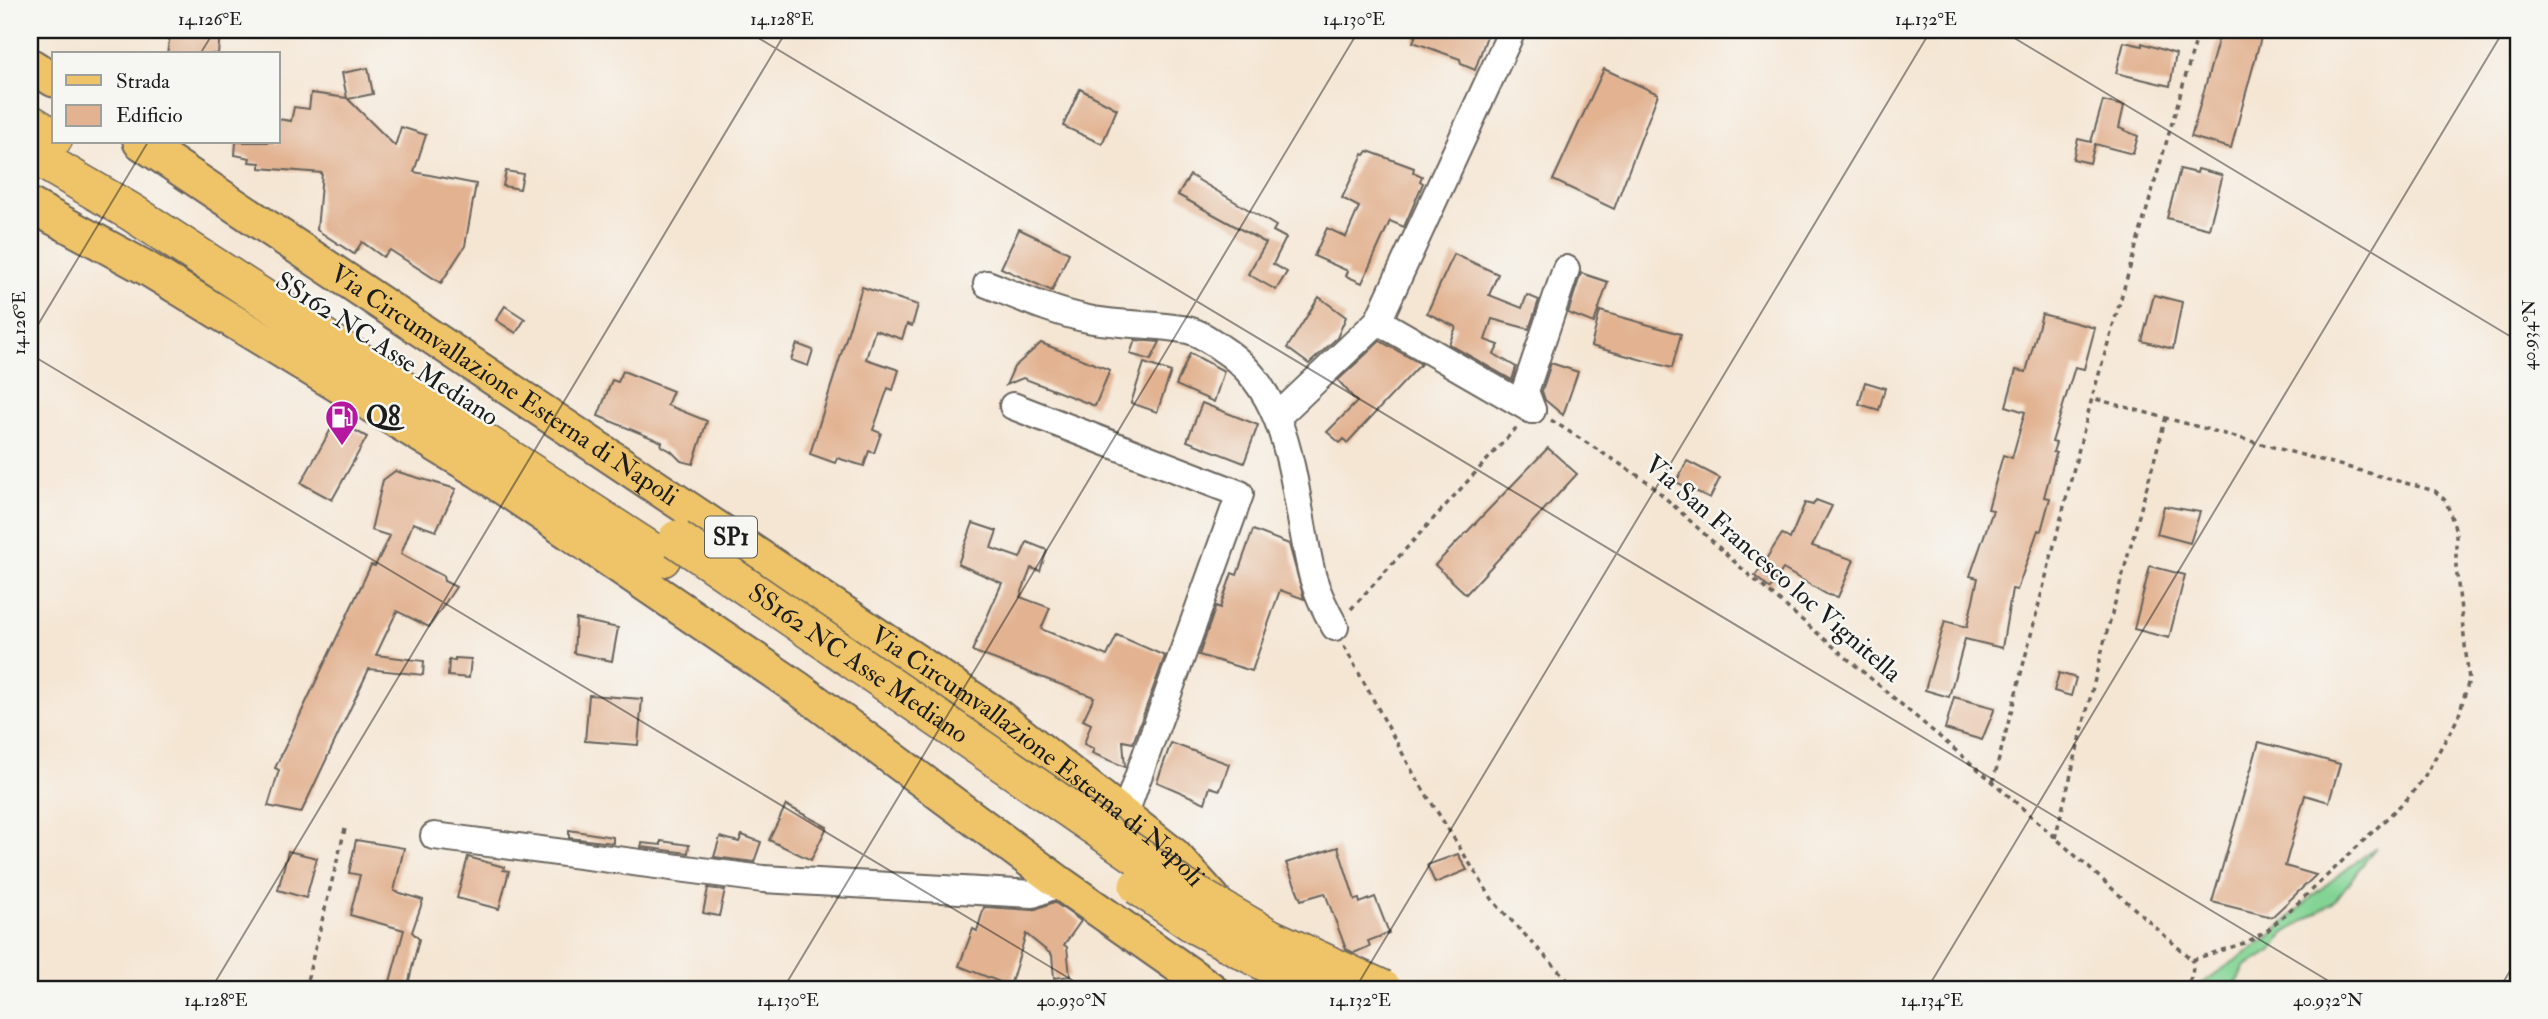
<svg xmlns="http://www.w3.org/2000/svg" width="2548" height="1019" viewBox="0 0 2548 1019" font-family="'IM FELL Double Pica',serif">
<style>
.green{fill:#83d494;stroke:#507858;stroke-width:2}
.building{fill:#e2b291}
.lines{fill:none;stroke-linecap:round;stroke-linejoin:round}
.minor-casing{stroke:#68635c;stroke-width:30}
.major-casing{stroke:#68635c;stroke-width:37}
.highway-casing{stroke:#68635c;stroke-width:40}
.path{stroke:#68635c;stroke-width:3.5;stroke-dasharray:5 5;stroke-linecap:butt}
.minor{stroke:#fff;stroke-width:26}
.major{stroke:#efc469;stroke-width:33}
.highway{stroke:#efc469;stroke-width:37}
.highway-bridge-casing{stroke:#68635c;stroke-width:40;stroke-linecap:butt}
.highway-bridge{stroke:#efc469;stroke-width:37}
.ticks{fill:none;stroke:#1c1c1c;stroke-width:2;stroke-opacity:0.45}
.labels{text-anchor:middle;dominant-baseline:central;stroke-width:5;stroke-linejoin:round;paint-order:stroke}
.shield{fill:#f6f6f2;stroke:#5d5d5c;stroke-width:2}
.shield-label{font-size:24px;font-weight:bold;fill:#1c1c1c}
.street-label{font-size:26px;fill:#1c1c1c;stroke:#f6f6f2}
.poi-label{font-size:26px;font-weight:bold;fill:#1c1c1c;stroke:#f6f6f2;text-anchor:start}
.neatline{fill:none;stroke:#1c1c1c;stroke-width:2.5}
.ticks-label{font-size:18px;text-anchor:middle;fill:#1c1c1c}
</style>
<rect width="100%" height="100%" fill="#f6f6f2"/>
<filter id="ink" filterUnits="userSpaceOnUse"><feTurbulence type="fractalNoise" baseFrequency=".0143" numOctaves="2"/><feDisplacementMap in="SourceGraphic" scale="14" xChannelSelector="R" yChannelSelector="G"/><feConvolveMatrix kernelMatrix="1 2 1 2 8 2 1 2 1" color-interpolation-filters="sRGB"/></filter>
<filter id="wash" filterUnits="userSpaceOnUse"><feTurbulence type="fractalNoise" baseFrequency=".00686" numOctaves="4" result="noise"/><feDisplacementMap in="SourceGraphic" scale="28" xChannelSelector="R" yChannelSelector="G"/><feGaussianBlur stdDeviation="1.57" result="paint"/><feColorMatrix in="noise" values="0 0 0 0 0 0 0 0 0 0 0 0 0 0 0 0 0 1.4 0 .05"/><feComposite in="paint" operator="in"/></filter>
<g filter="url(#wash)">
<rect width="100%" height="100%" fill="#f5e6d4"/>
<path class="green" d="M2376 847 2334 902 2285 933 2273 950 2244 967C2238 994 2217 989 2193 989L2267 939 2318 891Z"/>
<g id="blocks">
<g class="building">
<path d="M171 30 220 33 218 54H167Z"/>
<path d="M1418 30H1489L1475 70 1461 64 1460 59 1413 42Z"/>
<path d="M2221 30H2263L2231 148 2191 137Z"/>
<path d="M2124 42 2142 46V43L2176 54 2170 86 2116 73Z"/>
<path d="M368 68 373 94 348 99 395 146 401 127 426 135 414 172 476 184 465 246 441 283 390 250 383 257 362 242 354 254 317 230 322 173 260 168V163L249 162 250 158 235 155 236 142H278V119L291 121 294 107 309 109 311 93 347 98 342 73Z"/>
<path d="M1604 69 1658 94 1614 209 1553 180Z"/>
<path d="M1080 89 1117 109 1102 144 1063 126Z"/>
<path d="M2103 101 2124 106 2119 128 2138 136 2133 154 2095 144 2090 163 2073 159 2078 139 2091 142Z"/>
<path d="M1368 151 1414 168 1413 172 1422 176 1420 181 1423 183 1404 227 1390 221 1362 283 1346 276 1348 271 1314 256 1327 228 1346 237 1359 207 1342 198 1363 154 1365 155Z"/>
<path d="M2180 169 2197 173 2198 169 2221 175 2222 178 2209 229 2167 218Z"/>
<path d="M506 171 523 174 520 189 503 186Z"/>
<path d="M1190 175 1276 226 1273 231 1286 238 1273 264 1287 272 1276 290 1248 274 1266 243 1178 195Z"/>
<path d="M1019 229 1069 253 1052 291 1001 268Z"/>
<path d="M1454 254 1498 274 1489 295 1522 308 1527 295 1539 300 1529 329 1492 319 1485 340 1499 345 1494 354 1516 367 1512 380 1449 344 1456 327 1427 313Z"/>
<path d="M1581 273 1608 282 1594 323 1568 313Z"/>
<path d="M862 287 918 305 912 326 907 324 902 339 875 330 866 359 899 370 893 390 888 388 873 430 881 433 874 453 869 451 864 466 837 458 835 463 810 454Z"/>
<path d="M2154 295 2182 302 2173 349 2142 341Z"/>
<path d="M1319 297 1346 317 1337 338 1309 364 1287 348Z"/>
<path d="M505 306 525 319 516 333 496 320Z"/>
<path d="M1600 311 1681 334 1672 368 1591 346Z"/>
<path d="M2042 314 2095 328 2084 369 2075 367 2052 442 2056 443 2053 452 2056 453 2044 497 2050 498 2041 531 2038 530 2017 590 2012 589 2002 648 1965 639 1949 697 1925 690 1945 621 1967 627 1978 578 1970 576 1993 510 1988 509 2003 455 2012 458 2025 412 2006 406 2016 370 2026 372Z"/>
<path d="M1135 340 1160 342 1151 360 1130 354Z"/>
<path d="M1380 341 1421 364 1347 443 1344 439 1340 443 1327 432 1357 402 1338 380Z"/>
<path d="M1041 343 1110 370 1095 406 1023 378 1006 385 1014 367Z"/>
<path d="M797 344 813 350 808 366 791 360Z"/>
<path d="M1190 353 1224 371 1214 402 1176 385Z"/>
<path d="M1144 363 1171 372 1157 412 1131 403Z"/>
<path d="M1551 363 1578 372 1563 415 1545 400 1542 391Z"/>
<path d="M623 371 673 391 667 405 707 421 693 464 681 461 671 451 661 446 662 442 598 416 612 380 618 382Z"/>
<path d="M1865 382 1885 388 1879 410 1859 404Z"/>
<path d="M1202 403 1258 425 1244 463 1187 441Z"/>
<path d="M336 420 367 437 332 500 301 483Z"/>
<path d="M1548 448 1577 474 1466 594 1435 565Z"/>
<path d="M1687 461 1720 478 1710 498 1676 482Z"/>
<path d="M395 471 456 489 436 531 413 523 401 554 443 576 444 581 456 587 429 627 397 611 376 655 424 661 423 675 369 669 301 813 268 806 279 770 275 768 371 565 375 566 390 536 371 530 383 480Z"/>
<path d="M1816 500 1832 506 1812 546 1854 560 1838 597 1828 595 1783 569 1770 589 1755 576 1782 534 1790 539 1805 503 1813 505Z"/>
<path d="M2164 506 2200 512 2190 543 2157 534Z"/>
<path d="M973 523 997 531 991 548 1020 558 1027 542 1047 550 1040 571 1031 568 1020 597 1050 608 1041 629 1107 656 1117 635 1165 656 1133 743 1123 741 1125 767 1092 753 1094 749 1084 744 1091 724 1083 720 1094 697 972 651 1002 583 958 564Z"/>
<path d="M1253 530 1289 544 1304 599 1280 590 1252 671 1199 655 1216 606 1220 608 1232 573 1237 575Z"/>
<path d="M2150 566 2185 575 2169 638 2134 629Z"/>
<path d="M576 619 618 628 612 661 574 653Z"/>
<path d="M455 658 471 659 469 678 448 676 449 660 455 661Z"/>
<path d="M2059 673 2076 678 2071 696 2054 691Z"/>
<path d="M589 695 642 699 638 745 585 741Z"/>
<path d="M1954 697 1995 708 1982 740 1945 729Z"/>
<path d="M2259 742 2340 764 2329 802 2305 795 2285 866 2316 875 2272 917 2212 902Z"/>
<path d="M1171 743 1229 764 1220 790 1210 787 1205 803 1157 782Z"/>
<path d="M786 805 827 827 811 860 769 840Z"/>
<path d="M569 830 613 837V843L569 838Z"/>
<path d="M742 835 761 842 754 862 714 857 720 837 739 842Z"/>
<path d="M356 840 404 848 394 891 423 900 412 932 419 939 407 989H388L404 930 350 915 360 875 349 873Z"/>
<path d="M661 841 689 845 688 853 641 847 642 843 661 845Z"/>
<path d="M1338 847 1355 900 1359 899 1360 903 1375 897 1389 933 1368 941 1370 946 1354 953 1346 949 1325 893 1301 900 1286 863Z"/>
<path d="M288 851 317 858 306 898 278 890Z"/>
<path d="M1458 854 1467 870 1435 883 1427 865Z"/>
<path d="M468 857 504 867 503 870 509 871 499 909 457 898Z"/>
<path d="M708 888 725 890 719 916 703 913Z"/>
<path d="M1054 902 1081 921 1064 945 1067 947 1070 976 1054 978 1052 955 1026 934 1010 986 959 966 973 929 977 931 984 907 1033 910Z"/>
</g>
</g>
</g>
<g filter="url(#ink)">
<use href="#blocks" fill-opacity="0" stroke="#68635c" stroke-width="2"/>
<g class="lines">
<g class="minor-casing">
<g id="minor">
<path d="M987 284C1022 298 1056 313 1093 320 1124 325 1157 324 1188 330 1200 333 1211 341 1221 348 1297 396 1292 499 1313 578 1318 595 1326 611 1335 627"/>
<path d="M1378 321 1510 35"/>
<path d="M1013 406 1240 494 1124 816"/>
<path d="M1532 410 1525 391 1566 269"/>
<path d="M1277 417 1378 321 1532 410"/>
<path d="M434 836 763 879 1033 894 1060 883"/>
</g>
</g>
<g class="major-casing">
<g id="major">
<path d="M30 65 54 80"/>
<path id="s1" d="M140 142 994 713 1174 855 1213 898"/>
<path d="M30 205 146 268 480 472 799 689 1060 883 1211 989"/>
</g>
</g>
<g class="highway-casing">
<g id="highway">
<path d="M30 123 54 138"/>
<path d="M30 153 131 212 662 558"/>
</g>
</g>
<g class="path">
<path d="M1551 420 1648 482 1750 576 1993 782 2192 960 2247 942 2268 930 2311 891 2408 798 2423 779 2458 718 2469 680 2456 567V531L2446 501 2435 491 2092 398"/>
<path d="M1351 609 1518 426"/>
<path d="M1344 646 1416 778 1494 902 1576 989"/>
<path d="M1993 782 2092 398 2199 30"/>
<path d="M2055 838 2105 639 2166 417"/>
<path d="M305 989 345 829"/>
<path d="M2182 989C2192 980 2194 973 2192 960"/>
</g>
<use href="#minor" class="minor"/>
<use href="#major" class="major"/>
<use href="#highway" class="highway"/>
<g class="highway-bridge-casing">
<g id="highway-bridge">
<path id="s2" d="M677 539 1181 886 1271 938 1383 989"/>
<path d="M1138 886 1195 925 1315 989"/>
</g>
</g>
<use href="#highway-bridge" class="highway-bridge"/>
</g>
</g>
<path class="ticks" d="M745 30 2342 989M2001 30 2518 341M200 54 215 30M30 338 148 142M30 354 1087 989M211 989 787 30M783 989 1359 30M1355 989 1931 30M1927 989 2504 30M2499 989 2518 958"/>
<defs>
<g id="fuel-pin" transform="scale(1.75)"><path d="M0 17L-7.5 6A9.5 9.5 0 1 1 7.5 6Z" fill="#b5179e" stroke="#f6f6f2"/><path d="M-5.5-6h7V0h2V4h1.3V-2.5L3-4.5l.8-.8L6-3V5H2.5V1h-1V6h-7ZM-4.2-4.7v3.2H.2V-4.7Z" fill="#fff"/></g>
</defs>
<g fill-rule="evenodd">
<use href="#fuel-pin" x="342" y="417"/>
</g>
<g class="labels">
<rect class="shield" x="705" y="516.5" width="52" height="41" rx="5"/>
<g class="shield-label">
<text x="731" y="537">SP1</text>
</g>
<g class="street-label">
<text transform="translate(387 349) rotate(33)">SS162 NC Asse Mediano</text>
<text stroke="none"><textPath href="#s1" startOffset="438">Via Circumvallazione Esterna di Napoli</textPath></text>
<text transform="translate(1773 569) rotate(41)">Via San Francesco loc Vignitella</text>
<text stroke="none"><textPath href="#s2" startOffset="220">SS162 NC Asse Mediano</textPath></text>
<text stroke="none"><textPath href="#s1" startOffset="1088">Via Circumvallazione Esterna di Napoli</textPath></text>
</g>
<g class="poi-label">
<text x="366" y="417">Q8</text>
</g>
</g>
<rect width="2548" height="1019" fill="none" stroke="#f6f6f2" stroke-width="77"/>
<rect x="52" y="52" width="228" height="91" fill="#f6f6f2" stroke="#9f9f9c" stroke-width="2"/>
<rect x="66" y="75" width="35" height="10" fill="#efc469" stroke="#9f9f9c" stroke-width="2"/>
<text x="116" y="88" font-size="21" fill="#1c1c1c">Strada</text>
<rect x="66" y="105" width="35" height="21" fill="#e2b291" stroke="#9f9f9c" stroke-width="2"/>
<text x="116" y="122" font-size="21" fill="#1c1c1c">Edificio</text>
<rect x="38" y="38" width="2472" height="943" class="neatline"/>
<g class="ticks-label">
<text x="210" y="25">14.126°E</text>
<text x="782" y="25">14.128°E</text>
<text x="1354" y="25">14.130°E</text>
<text x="1926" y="25">14.132°E</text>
<text transform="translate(19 323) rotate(-90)" y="6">14.126°E</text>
<text transform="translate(2529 335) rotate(-90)" y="6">40.934°N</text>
<text x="216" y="1006">14.128°E</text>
<text x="788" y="1006">14.130°E</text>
<text x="1072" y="1006">40.930°N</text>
<text x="1360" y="1006">14.132°E</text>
<text x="1932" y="1006">14.134°E</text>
<text x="2328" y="1006">40.932°N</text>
</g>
</svg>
